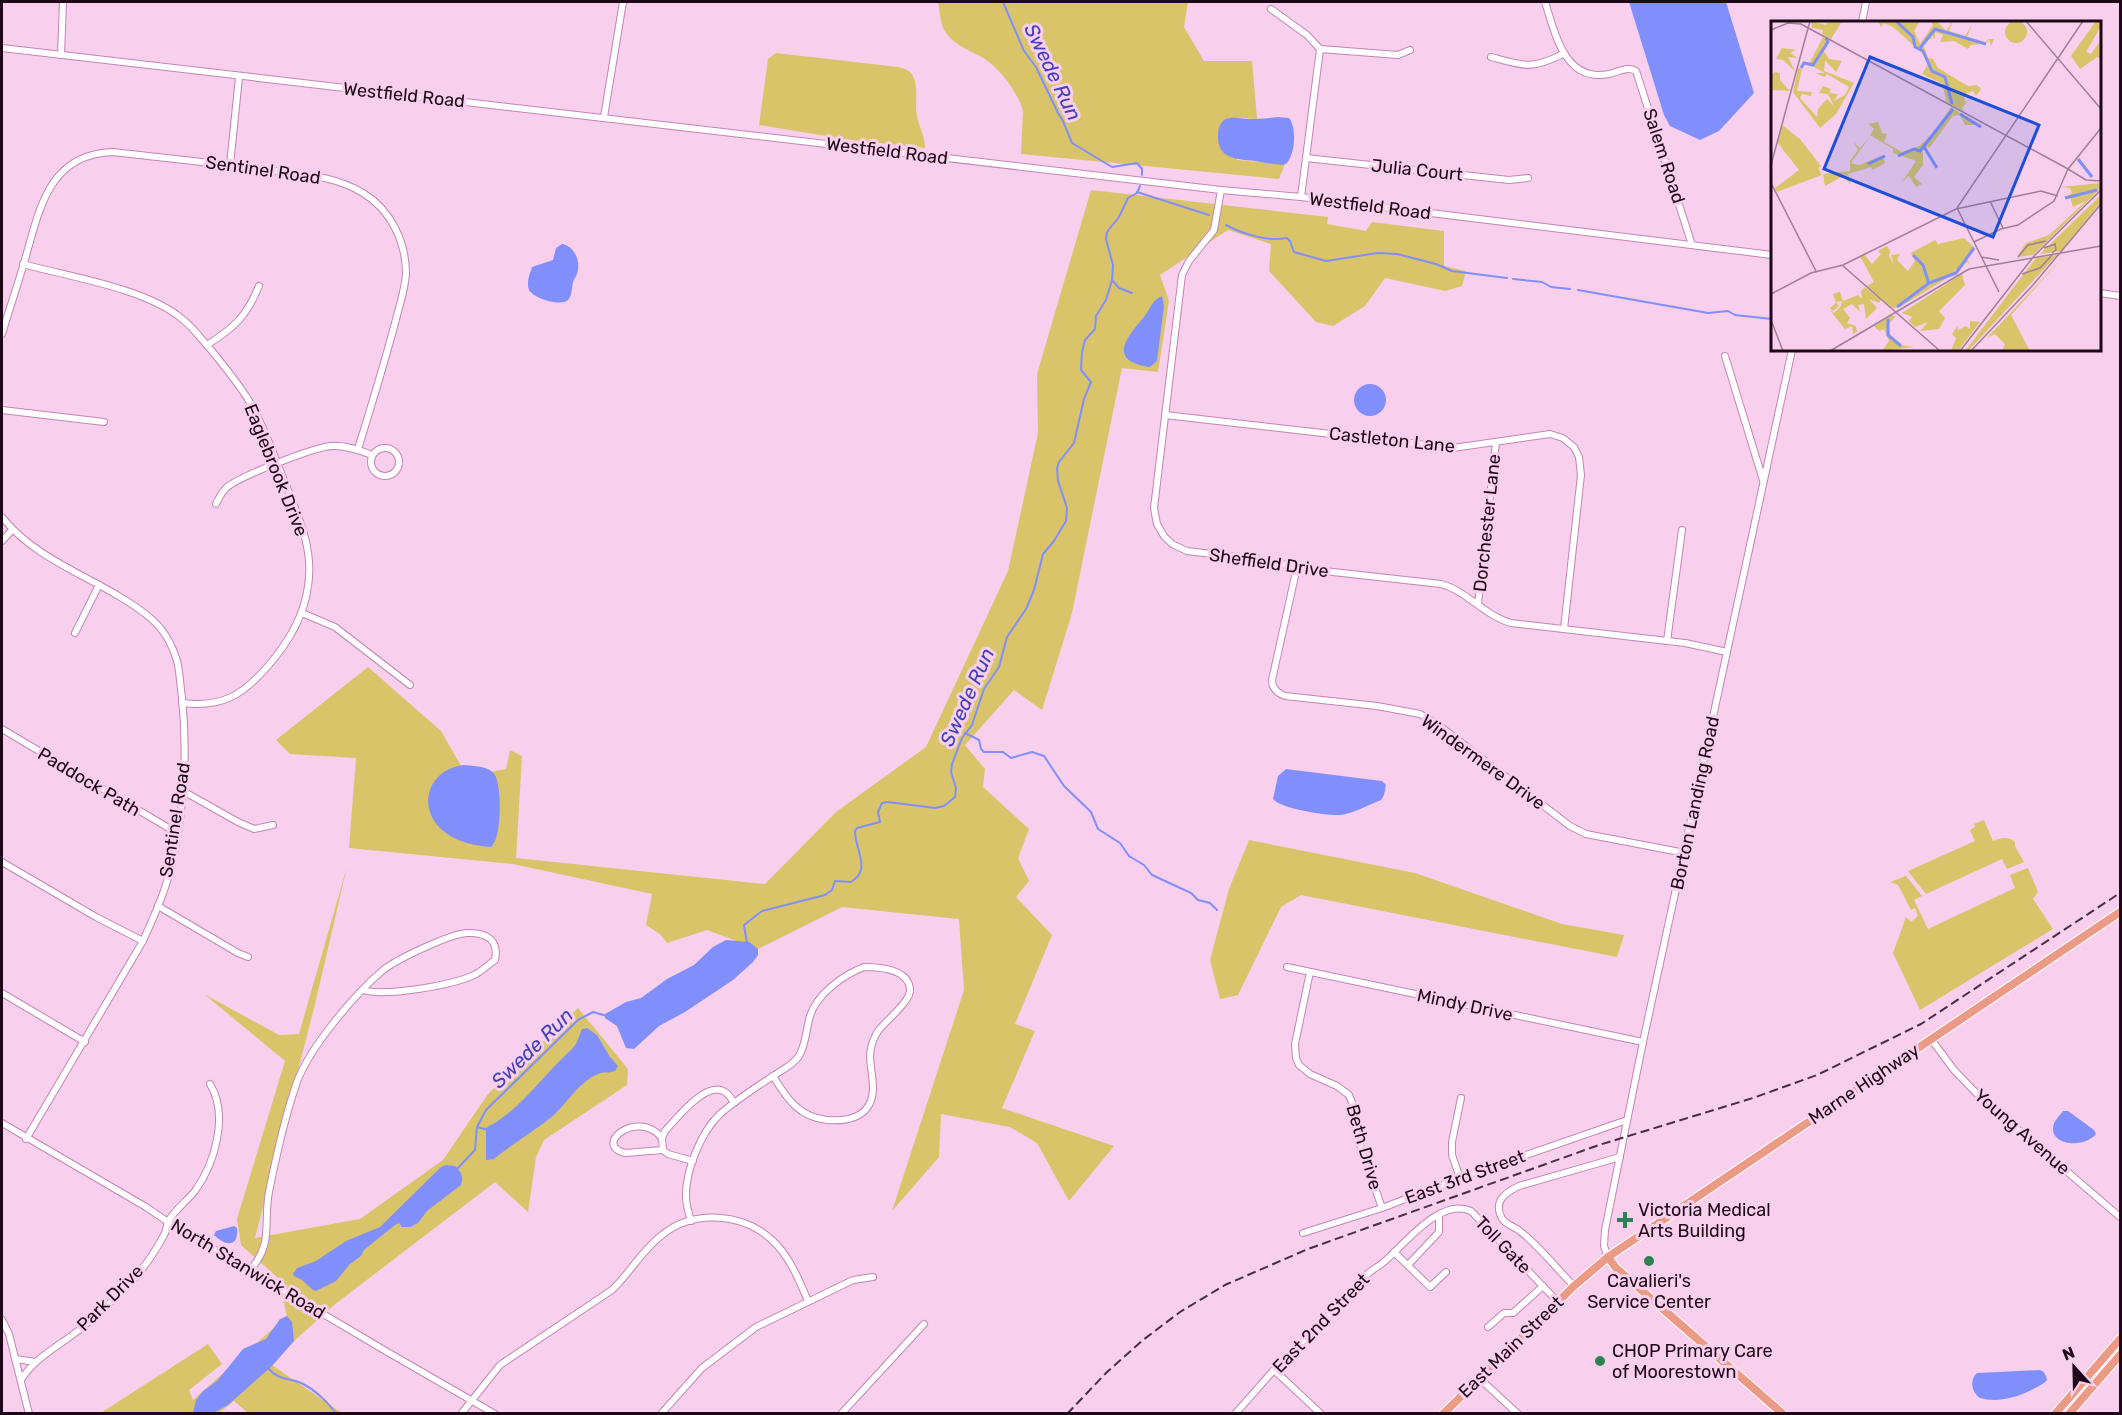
<svg xmlns="http://www.w3.org/2000/svg" width="2122" height="1415" viewBox="0 0 2122 1415" font-family="Rubik,sans-serif">
<style>
.green{fill:#dac46a}
.water{fill:#818ffd}
.lines{fill:none;stroke-linecap:round;stroke-linejoin:round}
.stream{stroke:#818ffd;stroke-width:2}
.minor-casing{stroke:#c485b5;stroke-width:8}
.major-casing{stroke:#fff;stroke-width:10}
.minor{stroke:#fff;stroke-width:6}
.major{stroke:#eb9b85;stroke-width:8}
.rail{stroke:#482e42;stroke-width:2;stroke-dasharray:9 4.5;stroke-linecap:butt}
.poi-dot{fill:#2d8153;stroke:#f8cfec;stroke-width:2}
.labels{text-anchor:middle;dominant-baseline:central;stroke-width:6;stroke-linejoin:round;paint-order:stroke}
.street-label{font-size:18px;fill:#1e0719;stroke:#f8cfec}
.poi-label{font-size:18px;fill:#1e0719;stroke:#f8cfec;text-anchor:start}
.water-label{font-size:20px;font-style:italic;fill:#4141be;stroke:#f8cfec}
.inset-river{fill:none;stroke:#818ffd;stroke-width:3}
.inset-road{fill:none;stroke:#a17f98;stroke-width:1.5}
.view{fill:#1d4ed8;fill-opacity:0.15;stroke:#1d4ed8;stroke-width:3}
.inset-edge{fill:none;stroke:#1e0719;stroke-width:3}
</style>
<rect width="100%" height="100%" fill="#f8cfec"/>
<g class="green">
<path d="M938 2H1188L1184 27 1204 61H1252L1257 119 1238 118 1237 160 1285 164 1279 179 1021 154 1023 111C1018 93 1001 70 985 59 972 51 955 46 946 33 940 25 940 12 938 2Z"/>
<path d="M776 53 898 67C902 68 909 70 911 73 920 85 914 103 917 116 919 127 925 136 925 148L851 140 759 125 768 59Z"/>
<path d="M1091 190 1328 217 1327 224 1366 231 1372 222 1444 231V266L1466 271 1462 286 1445 291 1385 278 1365 306 1333 326 1316 322 1269 271 1271 244 1228 230 1160 275 1169 301 1158 372 1122 368 1072 613 1042 710 1014 690 965 745 985 769 983 787 1029 829 1018 858 1029 881 1016 897 1052 935 1015 1024 1035 1031 1002 1108 1114 1146 1069 1201 1037 1143 1010 1127 941 1114 939 1157 892 1211 964 990 959 919 842 907 758 949 707 930 667 943 660 934 646 925 652 894 513 864 349 848 356 758 290 754 276 740 368 667 441 731 463 769 485 773 506 769 510 750 522 756 516 858 765 884 836 812 926 747 1008 571 1038 433 1037 374Z"/>
<path d="M1984 820 1993 841C2001 838 2008 836 2015 842V846L2024 862 2007 869 2002 859 1926 894 1908 871 1975 841 1970 830 1975 827 1974 824Z"/>
<path d="M1249 840 1415 873 1562 924 1624 935 1617 957 1301 895 1281 907 1238 995 1220 999 1210 960 1229 889Z"/>
<path d="M347 867 315 1004 255 1238 360 1219 443 1160 488 1094 578 1008 628 1069 627 1085 544 1140 536 1157 528 1212 495 1182 334 1305 294 1341 272 1365 342 1413H248L234 1401 219 1413 99 1414 208 1344 222 1364 189 1390 193 1400 287 1316 278 1278 241 1245 237 1219 285 1061 204 994 279 1035 299 1034Z"/>
<path d="M2028 868 2038 892 2033 899 2053 929 1920 1010 1893 953 1906 917 1911 922 1918 916 1915 908 1911 910 1898 885 1890 882 1906 876 1922 896 1914 900 1928 929 2015 888 2010 875Z"/>
</g>
<g class="water">
<path d="M1629 2H1726L1754 93 1719 131 1700 140 1670 126 1664 115Z"/>
<path d="M1278 117 1289 118C1297 128 1295 153 1287 163L1283 165C1274 164 1264 163 1255 161 1236 159 1217 159 1218 135 1218 129 1220 122 1226 119 1234 116 1242 119 1250 119 1259 119 1269 118 1278 117Z"/>
<path d="M562 244C572 245 580 258 578 269 578 273 575 278 573 282 572 287 572 296 568 300 560 307 533 298 529 290 526 283 530 273 532 267L553 260 556 248Z"/>
<path d="M1162 296 1164 306 1157 361 1150 367C1108 361 1125 339 1144 317 1150 309 1152 300 1162 296Z"/>
<circle cx="1370" cy="400" r="16"/>
<path d="M464 765C473 766 490 766 495 775 502 787 502 839 491 847 476 846 457 842 446 833 415 810 427 769 464 765Z"/>
<path d="M1286 769 1382 781 1386 785 1384 795 1381 800C1368 805 1354 813 1341 815 1328 816 1281 809 1273 799L1278 776Z"/>
<path d="M726 940 749 942 758 949V955L753 962 733 980 685 1012 659 1026 634 1049 626 1048 617 1026 605 1018V1014L626 1002 641 998 667 979 694 965 713 947Z"/>
<path d="M587 1028 597 1035 610 1057 618 1066 615 1071C609 1074 603 1071 598 1074 579 1082 568 1102 554 1115 535 1131 513 1143 494 1159L486 1160V1128C521 1110 542 1076 571 1050L576 1044 582 1029Z"/>
<path d="M2063 1111H2068L2094 1130 2096 1134C2085 1148 2052 1146 2053 1128 2053 1122 2059 1116 2063 1111Z"/>
<path d="M446 1165 455 1166C461 1172 464 1176 461 1185L427 1211 418 1223 410 1227H402L399 1223 395 1225 364 1250 361 1256 350 1264 336 1281 316 1291 313 1290 302 1280 294 1276 293 1274 297 1268 316 1261 346 1241 380 1227 441 1167Z"/>
<path d="M234 1226 237 1228C239 1248 225 1246 214 1235L216 1231Z"/>
<path d="M287 1316 292 1322 294 1341 272 1366 228 1405 213 1413H193L196 1400 203 1391 217 1381 243 1349 266 1339 280 1319Z"/>
<path d="M2040 1370C2045 1372 2046 1375 2047 1380L2044 1383C2025 1395 2001 1404 1980 1398 1972 1393 1969 1380 1977 1373Z"/>
</g>
<g class="lines">
<g class="stream">
<path d="M1003 2 1024 51 1036 67 1058 113 1063 121 1072 143 1112 167 1137 163 1142 169V175"/>
<path d="M1137 192 1209 215"/>
<path d="M1226 225C1243 234 1268 242 1287 238L1290 241 1294 252 1326 261 1378 253 1397 254 1436 264 1452 271 1507 278"/>
<path d="M1513 279 1542 282 1551 287 1570 289"/>
<path d="M1112 280 1119 288 1132 293"/>
<path d="M1578 290 1708 313 1728 311 1735 315 1772 319"/>
<path d="M965 733 979 740 981 749 984 752H1003L1011 758 1032 752 1044 756 1064 786 1091 812 1098 829 1120 843 1129 856 1144 865 1152 875 1191 893 1198 900 1210 903 1217 910"/>
<path d="M747 943 744 925 762 911 825 895 832 890 835 881 851 882C872 869 855 851 855 831L857 828 880 822 878 812 882 803 888 802 935 808 944 806 955 797 956 788 951 772 952 764 962 738 972 725 984 689 999 667 1007 637 1026 609 1034 590 1043 554 1054 541 1066 521 1067 508 1058 481 1057 468 1059 462 1074 443 1084 399 1091 382 1081 370 1082 352 1085 340 1095 329 1096 316 1106 300 1112 280 1113 265 1106 239 1107 232 1119 217 1128 198 1137 193 1140 186"/>
<path d="M477 1127 488 1130"/>
<path d="M457 1169 475 1150 477 1127 486 1110 578 1020 593 1012 607 1016"/>
<path d="M268 1368C280 1382 289 1377 303 1384 315 1390 329 1403 336 1414"/>
</g>
<g class="minor-casing">
<g id="minor">
<path d="M1545 2C1555 32 1564 83 1609 74 1618 72 1627 66 1636 71L1692 245"/>
<path d="M1271 9 1307 35 1320 49 1301 197"/>
<path d="M1862 22 1866 2"/>
<path d="M2 48 1221 190 1301 197 1772 255"/>
<path d="M1320 49 1398 55 1410 50"/>
<path d="M61 55 63 2"/>
<path d="M1491 57C1524 66 1531 70 1563 54"/>
<path d="M604 117 623 2"/>
<path d="M1306 158 1509 180 1528 178"/>
<path d="M230 165 239 77"/>
<path d="M1221 190 1214 230 1189 261 1182 275 1154 508 1157 524 1164 536 1172 544 1187 551 1261 560 1306 569 1441 584C1467 591 1485 616 1511 623L1685 643 1727 652"/>
<path d="M23 264C70 277 144 288 181 318 193 327 202 340 212 351 226 369 241 386 252 406 266 431 275 459 286 485 299 518 314 550 308 586 304 617 288 643 268 666 243 695 222 708 182 703"/>
<path d="M2100 293 2120 296"/>
<path d="M2 334C9 310 17 287 24 263 39 212 47 154 113 152 164 158 216 163 267 170 299 174 334 175 363 193 391 210 406 242 406 274 405 290 399 307 395 323 384 365 371 407 358 449"/>
<path d="M207 345C235 327 246 317 259 286"/>
<path d="M1725 356 1763 480"/>
<path d="M2 410 104 422"/>
<path d="M1165 415 1453 448 1550 434 1563 438 1574 447 1579 457 1581 475 1564 629"/>
<circle cx="385" cy="462" r="14"/>
<path d="M216 504C219 498 221 493 226 488 240 476 312 448 331 446 345 445 359 450 372 455"/>
<path d="M2 517C39 564 102 579 148 616 162 627 172 644 177 661 180 672 180 685 182 697 188 756 184 821 168 878 162 900 152 920 143 941L26 1139"/>
<path d="M2 541 12 530"/>
<path d="M1297 567 1272 680C1272 688 1277 693 1285 696L1377 706 1420 714 1437 724 1570 826 1586 834 1685 853"/>
<path d="M1478 604 1496 442"/>
<path d="M302 613 335 627 410 685"/>
<path d="M75 633 99 585"/>
<path d="M1667 641 1682 530"/>
<path d="M2 729 177 833"/>
<path d="M183 791 238 822 254 829 273 825"/>
<path d="M2 862 96 917 143 941"/>
<path d="M158 906 238 953 248 957"/>
<path d="M864 967C879 967 907 969 910 988 912 1001 886 1020 878 1031 864 1054 873 1066 873 1089 872 1116 850 1122 827 1120 799 1117 787 1099 773 1076 781 1071 793 1065 799 1056 806 1045 806 1029 810 1016 817 994 843 975 864 967Z"/>
<path d="M1287 967 1643 1042"/>
<path d="M1310 972 1295 1044 1296 1058 1299 1065 1310 1074 1337 1086 1349 1095 1355 1110 1359 1142 1382 1208"/>
<path d="M2 993 85 1042"/>
<path d="M1931 1039 1954 1070 1980 1097 2120 1217"/>
<path d="M2 1123 146 1207 168 1222 384 1350 495 1414"/>
<path d="M662 1138C638 1108 592 1145 625 1153L663 1150"/>
<path d="M693 1161 668 1154 663 1150 662 1138 665 1131C676 1119 707 1079 725 1092 729 1094 732 1100 734 1103"/>
<path d="M1460 1178 1452 1155V1142L1461 1098"/>
<path d="M691 1221C689 1213 686 1205 686 1198 685 1171 701 1132 720 1114 736 1100 755 1088 773 1076"/>
<path d="M1303 1233 1382 1208 1460 1178 1627 1120"/>
<path d="M1394 1252 1430 1287 1446 1272"/>
<path d="M1608 1257 1604 1246 1605 1230 1643 1042 1792 350"/>
<path d="M1408 1265 1439 1232V1215"/>
<path d="M250 1270C274 1244 263 1223 269 1192 276 1157 285 1116 297 1082 310 1047 354 995 382 971 395 960 453 932 469 933 488 933 499 941 495 960 489 964 483 970 476 974 455 985 385 997 363 990"/>
<path d="M1574 1286C1557 1269 1539 1246 1521 1232 1513 1225 1503 1225 1500 1214 1495 1199 1507 1192 1519 1186L1620 1157"/>
<path d="M2 1320 9 1334 29 1414"/>
<path d="M1488 1327 1504 1313H1513L1543 1286"/>
<path d="M15 1359 36 1362"/>
<path d="M1274 1370 1321 1414"/>
<path d="M1479 1378 1518 1414"/>
<path d="M21 1380C34 1358 59 1346 79 1330 93 1318 107 1306 120 1293 137 1277 153 1256 164 1235 167 1231 166 1226 168 1222 174 1210 187 1201 195 1191 215 1163 229 1115 210 1084"/>
<path d="M461 1414 500 1365 612 1290C630 1273 642 1250 662 1235 694 1209 744 1213 773 1241 790 1257 799 1280 808 1301"/>
<path d="M661 1414 702 1368 756 1327 853 1280 873 1277"/>
<path d="M841 1414 924 1324"/>
<path d="M1235 1414 1274 1370 1361 1283C1366 1272 1376 1269 1385 1261 1405 1244 1440 1197 1471 1211L1558 1302"/>
</g>
</g>
<g class="major-casing">
<g id="major">
<path d="M1608 1257 1616 1268 1783 1414"/>
<path d="M1443 1414 1574 1286 1608 1257 2120 912"/>
<path d="M2055 1414 2120 1339"/>
<path d="M2069 1414 2120 1355"/>
</g>
</g>
<use href="#minor" class="minor"/>
<use href="#major" class="major"/>
<path class="rail" d="M1067 1414 1107 1372 1143 1340 1180 1312 1225 1285 1308 1249 1599 1145 1753 1098 1817 1075 1921 1024 2120 893"/>
</g>
<g class="poi-dot">
<path d="M1622 1211h6v6h6v6h-6v6h-6v-6h-6v-6h6z"/>
<circle cx="1649" cy="1261" r="6"/>
<circle cx="1600" cy="1361" r="6"/>
</g>
<g class="labels">
<g class="street-label">
<text transform="translate(404 95) rotate(6)">Westfield Road</text>
<text transform="translate(887 151) rotate(7)">Westfield Road</text>
<text transform="translate(1664 156) rotate(72)">Salem Road</text>
<text transform="translate(263 170) rotate(8)">Sentinel Road</text>
<text transform="translate(1417 170) rotate(6)">Julia Court</text>
<text transform="translate(1370 206) rotate(7)">Westfield Road</text>
<text transform="translate(1392 440) rotate(6)">Castleton Lane</text>
<text transform="translate(276 470) rotate(68)">Eaglebrook Drive</text>
<text transform="translate(1487 523) rotate(-84)">Dorchester Lane</text>
<text transform="translate(1269 563) rotate(8)">Sheffield Drive</text>
<text transform="translate(1483 762) rotate(36)">Windermere Drive</text>
<text transform="translate(89 782) rotate(31)">Paddock Path</text>
<text transform="translate(1695 803) rotate(-78)">Borton Landing Road</text>
<text transform="translate(175 820) rotate(-81)">Sentinel Road</text>
<text transform="translate(1465 1005) rotate(12)">Mindy Drive</text>
<text transform="translate(1864 1084) rotate(-34)">Marne Highway</text>
<text transform="translate(2022 1132) rotate(41)">Young Avenue</text>
<text transform="translate(1364 1147) rotate(74)">Beth Drive</text>
<text transform="translate(1465 1177) rotate(-20)">East 3rd Street</text>
<text transform="translate(1503 1245) rotate(46)">Toll Gate</text>
<text transform="translate(248 1269) rotate(31)">North Stanwick Road</text>
<text transform="translate(110 1298) rotate(-45)">Park Drive</text>
<text transform="translate(1321 1323) rotate(-46)">East 2nd Street</text>
<text transform="translate(1511 1347) rotate(-44)">East Main Street</text>
</g>
<g class="poi-label">
<text x="1638" y="1210">Victoria Medical<tspan x="1638" dy="21">Arts Building</tspan></text>
<text x="1649" y="1281" text-anchor="middle">Cavalieri's<tspan x="1649" dy="21">Service Center</tspan></text>
<text x="1612" y="1351">CHOP Primary Care<tspan x="1612" dy="21">of Moorestown</tspan></text>
</g>
<g class="water-label">
<text transform="translate(1053 72) rotate(64)">Swede Run</text>
<text transform="translate(967 697) rotate(-66)">Swede Run</text>
<text transform="translate(532 1048) rotate(-44)">Swede Run</text>
</g>
</g>
<g transform="translate(1771 21)">
<rect width="330" height="330" fill="#f8cfec"/>
<path d="M40 0 55 4 57 0H82L70 2 60 18 51 13 52 9 41 7ZM107 0H149L143 10 149 23 162 4 160 0H166L175 10 182 0 178 10 194 15 201 4 196 16 214 22 217 18H223L220 25 218 19 214 23 200 24 197 28 183 20 169 21 172 14 164 11V18L160 13 161 17 152 23 157 37 162 38 167 47 197 65 206 64 210 68 205 75 202 70 194 73 193 79 196 81 191 87 195 91 175 81 172 63 151 53 157 43 151 32 122 6 113 2 110 6ZM325 0H330V5L315 31 320 33 330 19V38L326 36 309 48 300 35ZM234 11a11 11 0 1 1 22 0a11 11 0 1 1-22 0ZM52 16 59 20 52 29 58 38 71 40 65 51 54 39 53 50 83 62 65 93 49 107 22 71 27 47 31 48 26 70 41 71 40 75 31 73 29 77 46 96 47 88 56 78 63 85 57 73 48 72 52 65 60 68 58 72 67 73 63 80 74 74 78 66 56 53 54 56 44 52H54L38 43ZM11 27 25 29 19 32 27 37 17 36 24 50 12 39 5 38ZM4 51 9 52V59L19 70 0 69V53ZM180 86 207 104H194L189 94 182 95 159 126H152V144L143 156 151 163 145 166 138 155 131 161 145 140 122 132V128L99 114 103 108 97 103 107 101 111 112 116 113 113 121 131 131 148 125 161 114ZM11 104 29 118 50 145 47 147 51 154 6 171 4 167 28 149 6 121ZM99 116 80 142 88 144 112 134 114 142 102 149 100 146 77 153 80 164 72 155 54 165 52 153 79 150V140L87 129 83 121 89 127ZM330 162V167L262 234 246 236 255 222 278 214 315 180 302 186 299 176H294L301 172 299 167 290 166ZM330 174V181L290 230 269 233ZM193 217 204 227 195 237 199 243 196 241 187 251 184 248 183 253 129 286 121 287 96 265 103 261 89 235 93 233 101 243 110 233 107 230 116 225 119 230 118 235 123 244 120 234 129 233 126 239 137 250 144 240 140 232 164 219 167 223ZM295 233 240 294 259 330H231L234 323 224 313 216 317ZM286 234 197 330H194L265 237ZM191 253 194 264 168 290 174 297 168 308 149 310 157 301 144 306 138 300 141 296 131 292ZM94 266 110 279 108 282 98 278 106 287 95 298 93 283 87 284 89 291 81 283 72 288 79 297 76 302 85 305 86 311 82 313 81 305 74 308 58 288 63 292 70 285 71 280 65 281 68 285 62 290 59 287 65 282 62 273 69 271 72 280 87 274 91 278 90 270ZM120 295H125L117 304 120 316 130 324 143 326 111 330 118 320 113 308 108 310 103 305ZM199 300 209 301 187 330H180L185 317 181 313 187 305V309L195 305 199 308Z" fill="#dac46a"/>
<path class="inset-river" d="M125 0 142 16 144 26 152 30 161 50 174 56 181 83M149 27 164 8 215 23M30 47 33 42 42 44 57 21 55 17M189 93 210 106M153 126 166 147M127 135 143 128 149 130 182 88M307 138 321 156M97 143 114 135M294 177 326 169M142 234 152 244 158 263M126 286 158 262 185 252 203 227M117 298V314L130 325"/>
<path class="inset-road" d="M255 0 330 88M0 9 17 2 30 3 297 148 330 107M0 144 39 0M297 148 315 159 330 160M0 162 45 250M219 180 232 207M186 187 312 0M186 187 228 271M203 221 230 208 247 204 283 180 297 148M273 227 284 223 285 229 281 232M210 236 228 239M247 236 257 224 275 220M71 244 169 330M251 253 269 247 281 234M0 273 40 252 72 244 185 188 270 170 287 175M0 299 12 330M59 330 198 248 330 225M189 330 263 235 330 169M200 330 262 264 330 183"/>
<path class="view" d="M99 36 268 104 222 216 53 148Z"/>
<rect width="330" height="330" class="inset-edge"/>
</g>
<rect width="2122" height="1415" fill="none" stroke="#1e0719" stroke-width="6"/>
<g transform="translate(2074 1367) rotate(338)" stroke="#f8cfec" stroke-width="4.5" paint-order="stroke">
<path d="M0-4.5L10 22L0 15L-10 22Z" fill="#1e0719"/>
<text y="-9" font-size="16" font-weight="bold" text-anchor="middle" fill="#1e0719">N</text>
</g>
</svg>
